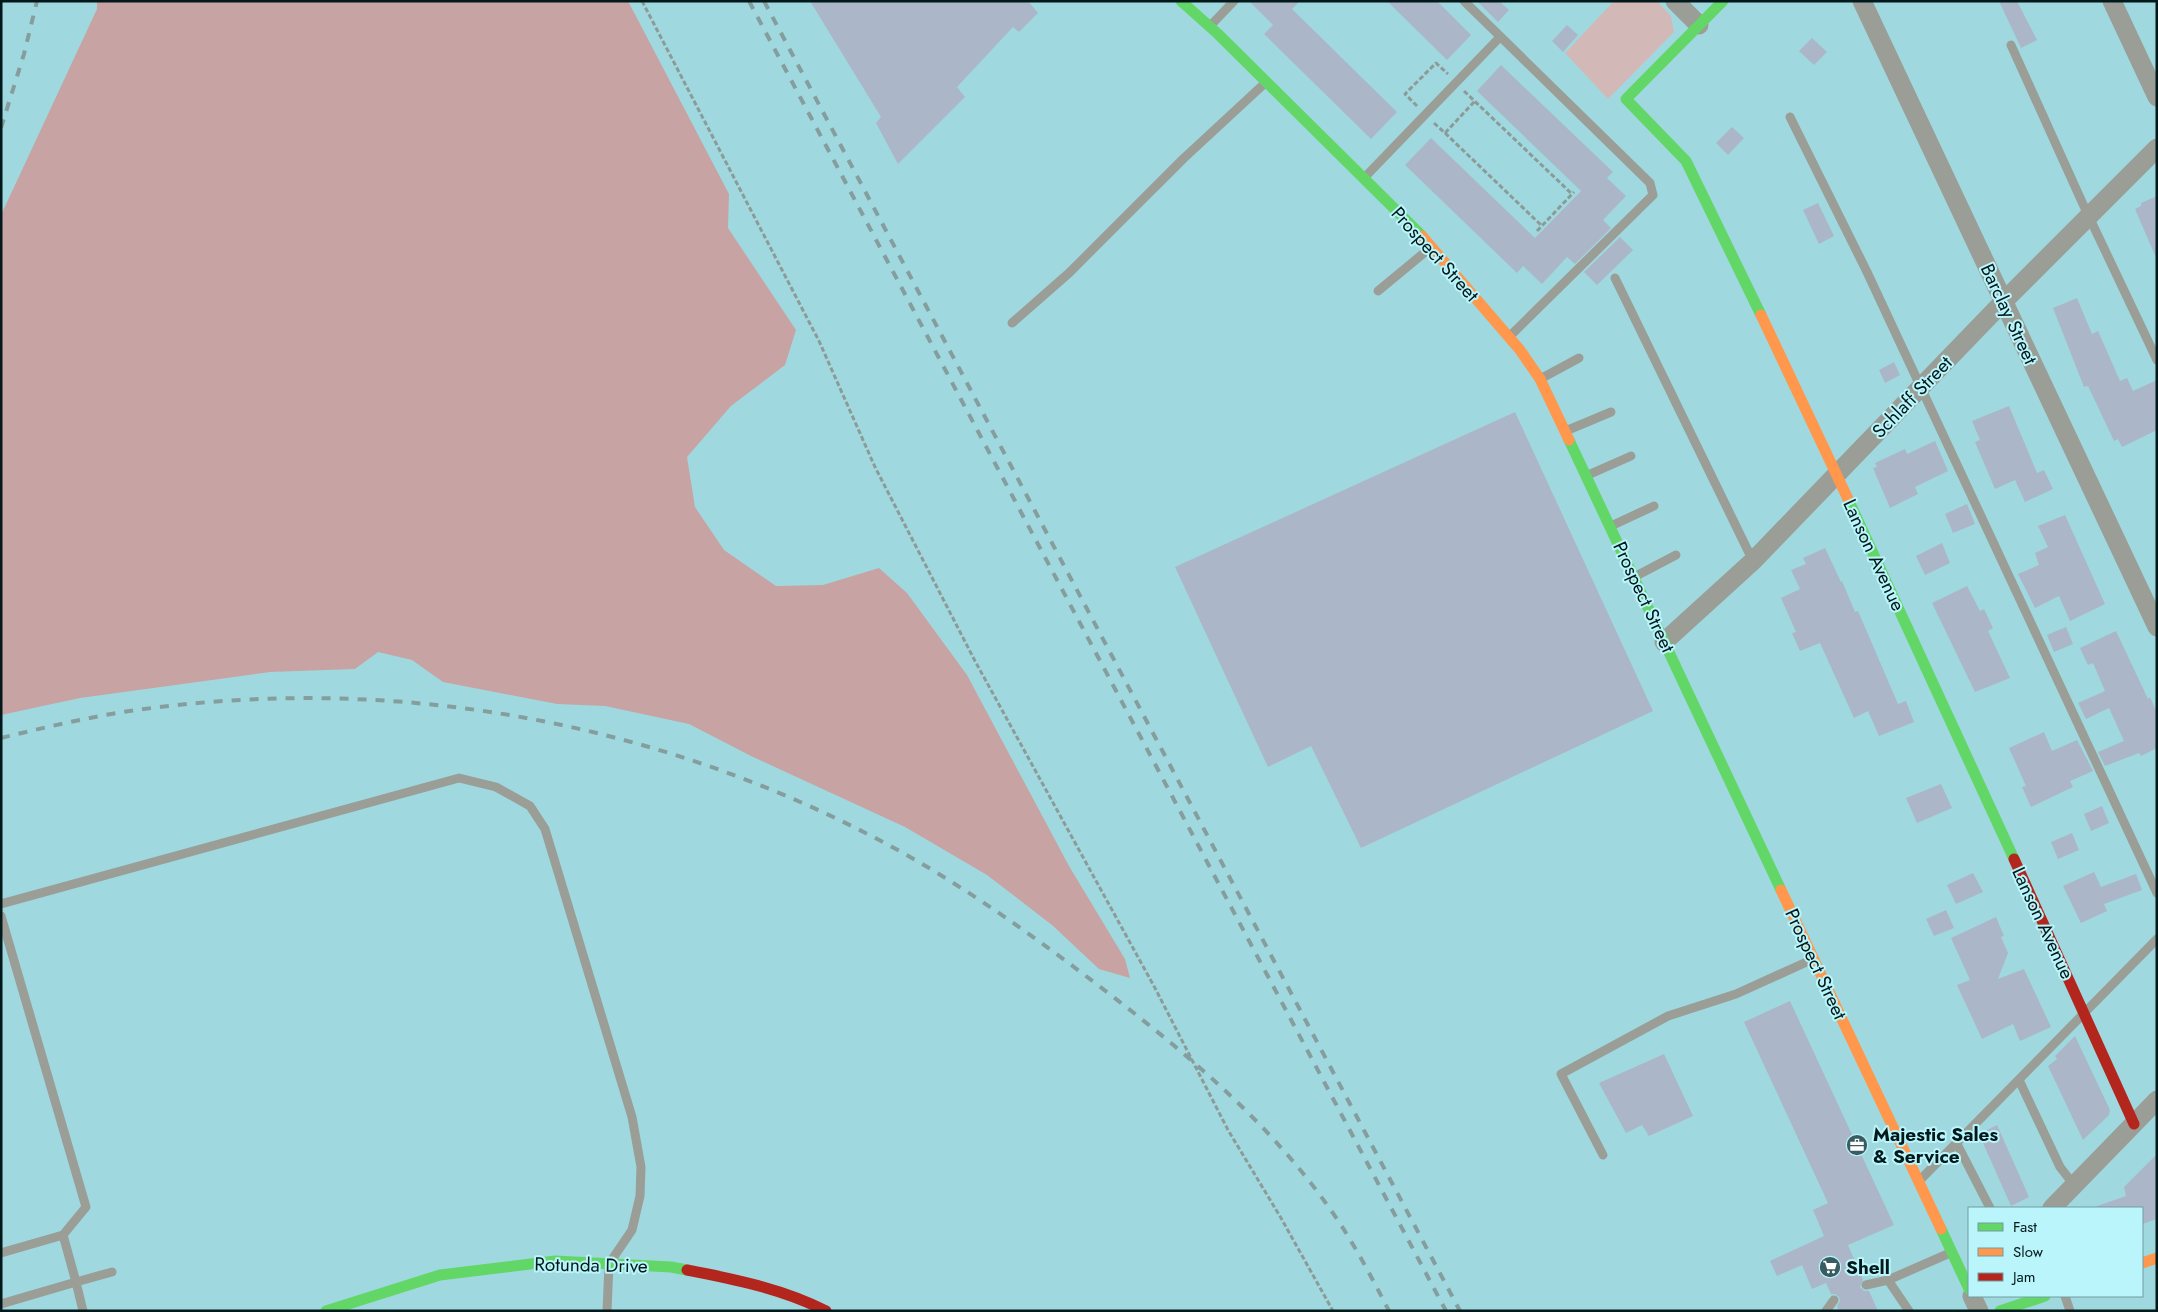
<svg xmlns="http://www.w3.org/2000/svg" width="2158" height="1312" viewBox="0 0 2158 1312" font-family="Jost,sans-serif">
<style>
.green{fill:#d2b9b8}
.forest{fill:#c8a3a3}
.building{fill:#abb6c8}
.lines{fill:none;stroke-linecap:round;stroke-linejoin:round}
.path{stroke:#8c9b98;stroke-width:3;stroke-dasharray:5 2.5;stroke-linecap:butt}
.lane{stroke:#9a9e97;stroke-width:9}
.street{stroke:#9a9e97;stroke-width:19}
.fast{stroke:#63d668;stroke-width:11}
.slow{stroke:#ff974d;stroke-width:11}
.jam{stroke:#b3261e;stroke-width:11}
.rail{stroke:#859e9d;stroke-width:4;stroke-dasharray:9 9;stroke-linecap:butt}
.labels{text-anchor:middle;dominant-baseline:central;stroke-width:4;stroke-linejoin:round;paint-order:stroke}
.street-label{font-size:19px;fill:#02191b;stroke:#baf5fb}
.poi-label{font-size:19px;font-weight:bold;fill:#02191b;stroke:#baf5fb;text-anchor:start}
</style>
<rect width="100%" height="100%" fill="#9fd9df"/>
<path class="green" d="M1614 1H1657L1671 16 1674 32 1608 99 1565 53Z"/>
<path class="forest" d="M97 1H628L729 194 728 228 796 330 785 365 731 406 687 457 695 507 724 550 776 586 823 585 879 568 907 593 967 675 1069 866 1125 959 1130 978 1099 969 1052 925 987 875 905 827 751 756 689 724 605 706 557 704 443 682 412 660 378 652 355 669 270 672 80 698 1 715V215L97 9Z"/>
<g class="building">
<path d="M810 1H1028L1038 13 1019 32 1013 27 957 87 965 97 898 164 876 123 881 117Z"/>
<path d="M1249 1H1300L1292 9 1397 112 1371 139 1264 34 1273 25Z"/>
<path d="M1387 1H1437L1471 35 1447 60Z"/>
<path d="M1477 1H1499L1509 10 1498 22Z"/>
<path d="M1999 1H2017L2037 40 2021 48Z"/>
<path d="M1567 25 1578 35 1563 52 1552 41Z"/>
<path d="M1812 38 1827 52 1814 65 1799 51Z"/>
<path d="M1501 65 1613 172 1607 178 1626 196 1603 220 1611 228 1575 264 1567 257 1542 284 1523 266 1517 273 1405 165 1431 138 1535 238 1581 191 1477 91Z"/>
<path d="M1732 127 1744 138 1728 155 1716 143Z"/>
<path d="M2157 196V260L2135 209 2141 206V203Z"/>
<path d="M1818 203 1834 236 1819 244 1803 210Z"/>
<path d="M1620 237 1633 250 1597 285 1584 272Z"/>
<path d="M2077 298 2092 334 2098 331 2120 381 2127 378 2133 391 2157 380V430L2122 447 2118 439 2114 441 2088 386 2084 387 2053 308Z"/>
<path d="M1894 362 1900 375 1885 383 1879 370Z"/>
<path d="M2009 406 2037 473 2044 470 2053 489 2025 502 2015 480 1995 489 1975 442 1980 440 1972 421Z"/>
<path d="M1515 412 1653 711 1361 848 1311 746 1268 767 1175 567Z"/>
<path d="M1935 441 1948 471 1915 487 1918 494 1890 508 1873 468 1877 467 1875 463 1905 449 1907 454Z"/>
<path d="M1967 504 1975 524 1953 533 1945 514Z"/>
<path d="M2065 515 2105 604 2070 621 2059 596 2035 608 2018 574 2039 565 2035 553 2048 547 2038 526Z"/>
<path d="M1942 543 1950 563 1925 575 1916 556Z"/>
<path d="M1825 548 1841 582 1842 581 1855 612 1858 611 1898 704 1906 701 1914 722 1879 736 1868 711 1854 718 1820 643 1800 651 1792 633 1796 632 1781 598 1800 589 1791 570 1806 564 1803 558Z"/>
<path d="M1967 586 1980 611 1984 609 1993 628 1988 631 2010 678 1975 692 1932 603Z"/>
<path d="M2066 627 2073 644 2054 652 2047 635Z"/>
<path d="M2116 631 2148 699 2150 697 2157 713V748L2141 756 2139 753 2105 766 2098 752 2124 741 2109 708 2086 719 2078 703 2105 691 2093 663 2088 665 2080 648Z"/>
<path d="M2044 732 2052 751 2077 740 2093 771 2070 781 2073 787 2031 807 2022 787 2026 786 2009 748Z"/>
<path d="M1941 784 1952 808 1917 823 1906 798Z"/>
<path d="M2102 806 2109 823 2091 831 2084 814Z"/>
<path d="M2072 833 2079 850 2058 859 2051 842Z"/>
<path d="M2094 872 2101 887 2136 874 2142 890 2104 904 2107 911 2081 923 2063 886Z"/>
<path d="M1973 873 1983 892 1956 904 1947 885Z"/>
<path d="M1946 910 1954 928 1934 936 1926 919Z"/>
<path d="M1996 917 2004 936 2001 937 2008 953 1998 979 2024 969 2051 1027 2020 1041 2013 1024 1982 1039 1957 985 1970 980 1951 938Z"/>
<path d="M1790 1001 1894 1225 1848 1245 1863 1280 1860 1287 1864 1291H1869L1878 1311H1839L1837 1306 1840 1301 1839 1297 1835 1294H1831L1826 1283 1812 1289 1802 1265 1777 1276 1770 1261 1824 1236 1813 1210 1828 1203 1744 1022Z"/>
<path d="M2075 1036 2110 1110 2109 1115 2083 1140 2048 1066 2057 1059 2055 1056Z"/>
<path d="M1664 1054 1693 1116 1649 1136 1642 1125 1626 1133 1599 1083Z"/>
<path d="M1997 1125 2029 1197 2011 1206 1979 1134Z"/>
<path d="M2157 1154V1219L2142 1224V1208H2097V1206L2126 1196 2124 1187Z"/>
</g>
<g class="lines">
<g class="path">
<path d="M642 1 819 341 875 467 975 661 1155 988 1228 1130 1281 1218 1333 1311"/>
<path d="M1464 91 1572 194"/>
<path d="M1417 106 1405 94 1436 63 1448 74"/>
<path d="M1434 123 1445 133 1475 101"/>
<path d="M1445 133 1542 226"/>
<path d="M1537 231 1574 192"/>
</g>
<g class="lane">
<path d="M1464 1 1650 183 1653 195 1511 335"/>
<path d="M1212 24 1234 1"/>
<path d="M2011 45 2082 202 2157 360"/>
<path d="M1790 117 1867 272 2157 893"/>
<path d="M1365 177 1500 37"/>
<path d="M1615 278 1753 561"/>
<path d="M1378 291 1430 248"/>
<path d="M1012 323 1069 273 1183 159 1264 84"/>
<path d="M1542 378 1579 358"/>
<path d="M1568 430 1611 412"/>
<path d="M1588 475 1631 456"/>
<path d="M1611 526 1654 506"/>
<path d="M1636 576 1676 555"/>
<path d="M1 904 459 778 496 787 530 806 545 829 632 1117 641 1167 640 1196 632 1230 609 1264 607 1311"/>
<path d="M1 916 86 1207 63 1235"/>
<path d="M2019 1080 2060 1167 2074 1185"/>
<path d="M1957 1144 1990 1208"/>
<path d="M1603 1155 1561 1074 1668 1016 1736 994 1811 960"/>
<path d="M1920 1180 2157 939"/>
<path d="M1 1253 63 1235 76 1282 1 1304"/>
<path d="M1888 1280 1909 1311"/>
<path d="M1866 1285 1888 1280 1950 1253"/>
<path d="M2065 1296 2070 1311"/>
<path d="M83 1311 76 1282 112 1272"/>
<path d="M1826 1311 1834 1300"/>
</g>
<g class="street">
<path d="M1675 1 1699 25"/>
<path d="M1862 1 2157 627"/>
<path d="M2112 1 2157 97"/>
<path d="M1664 642 1753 561 2003 302 2157 148"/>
<path d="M2052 1208 2157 1100"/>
<path d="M1972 1296 1979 1311"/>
</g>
<g class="fast">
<path d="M1181 1 1218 34 1422 236"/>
<path d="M1723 1 1626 99 1686 161 1761 315"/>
<path d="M1569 440 1781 890"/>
<path d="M1848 499 2014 859"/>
<path d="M1941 1229 1969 1289"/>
<path d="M326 1311 440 1275 555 1261 671 1267 687 1270"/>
<path d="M2000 1311 2045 1296"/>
</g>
<g class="slow">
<path d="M1422 236 1520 350 1540 379 1569 440"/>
<path d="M1761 315 1848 499"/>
<path d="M1781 890 1941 1229"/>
<path d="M2142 1263 2157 1258"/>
</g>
<g class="jam">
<path d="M2014 859 2134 1124"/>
<path d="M687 1270C734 1279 783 1289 826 1311"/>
</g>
<g class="rail">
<path d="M749 1 1446 1311"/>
<path d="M764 1 1460 1311"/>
<path d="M1 128 24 54 37 1"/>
<path d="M1 738C51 726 101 714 152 708 408 675 668 725 894 848 960 884 1022 928 1082 973 1177 1045 1270 1120 1337 1219 1357 1249 1373 1280 1389 1311"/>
</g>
</g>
<defs>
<g id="office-disc" transform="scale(1.125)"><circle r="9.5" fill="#395c60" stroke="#baf5fb"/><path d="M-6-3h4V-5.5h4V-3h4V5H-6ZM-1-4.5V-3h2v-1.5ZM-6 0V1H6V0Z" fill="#fff"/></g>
<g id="supermarket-disc" transform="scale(1.125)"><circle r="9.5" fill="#395c60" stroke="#baf5fb"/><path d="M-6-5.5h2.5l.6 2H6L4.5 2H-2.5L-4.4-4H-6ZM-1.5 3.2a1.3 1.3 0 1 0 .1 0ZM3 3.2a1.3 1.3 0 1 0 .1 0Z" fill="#fff"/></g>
</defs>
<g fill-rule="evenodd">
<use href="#office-disc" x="1857" y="1145"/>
<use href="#supermarket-disc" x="1830" y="1267"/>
</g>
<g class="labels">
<g class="street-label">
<text transform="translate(1435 254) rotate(48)">Prospect Street</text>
<text transform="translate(2009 314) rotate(65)">Barclay Street</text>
<text transform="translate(1912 397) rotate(-46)">Schlaff Street</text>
<text transform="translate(1874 555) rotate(65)">Lanson Avenue</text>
<text transform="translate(1644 597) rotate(65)">Prospect Street</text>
<text transform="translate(2043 923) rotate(65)">Lanson Avenue</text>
<text transform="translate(1816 964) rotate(65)">Prospect Street</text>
<text transform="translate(591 1265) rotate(1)">Rotunda Drive</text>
</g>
<g class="poi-label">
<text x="1873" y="1134">Majestic Sales<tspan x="1873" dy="22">&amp; Service</tspan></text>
<text x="1846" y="1267">Shell</text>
</g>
</g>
<rect width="2158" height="1312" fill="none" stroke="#02191b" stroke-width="5"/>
<rect x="1968" y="1207" width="175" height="90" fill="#baf5fb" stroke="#709da1"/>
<rect x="1978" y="1223" width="25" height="8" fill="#63d668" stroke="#709da1"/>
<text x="2013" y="1232" font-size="15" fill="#02191b">Fast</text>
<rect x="1978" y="1248" width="25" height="8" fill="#ff974d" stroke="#709da1"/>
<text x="2013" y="1257" font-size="15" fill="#02191b">Slow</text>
<rect x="1978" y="1273" width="25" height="8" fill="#b3261e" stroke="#709da1"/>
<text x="2013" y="1282" font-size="15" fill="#02191b">Jam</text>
</svg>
